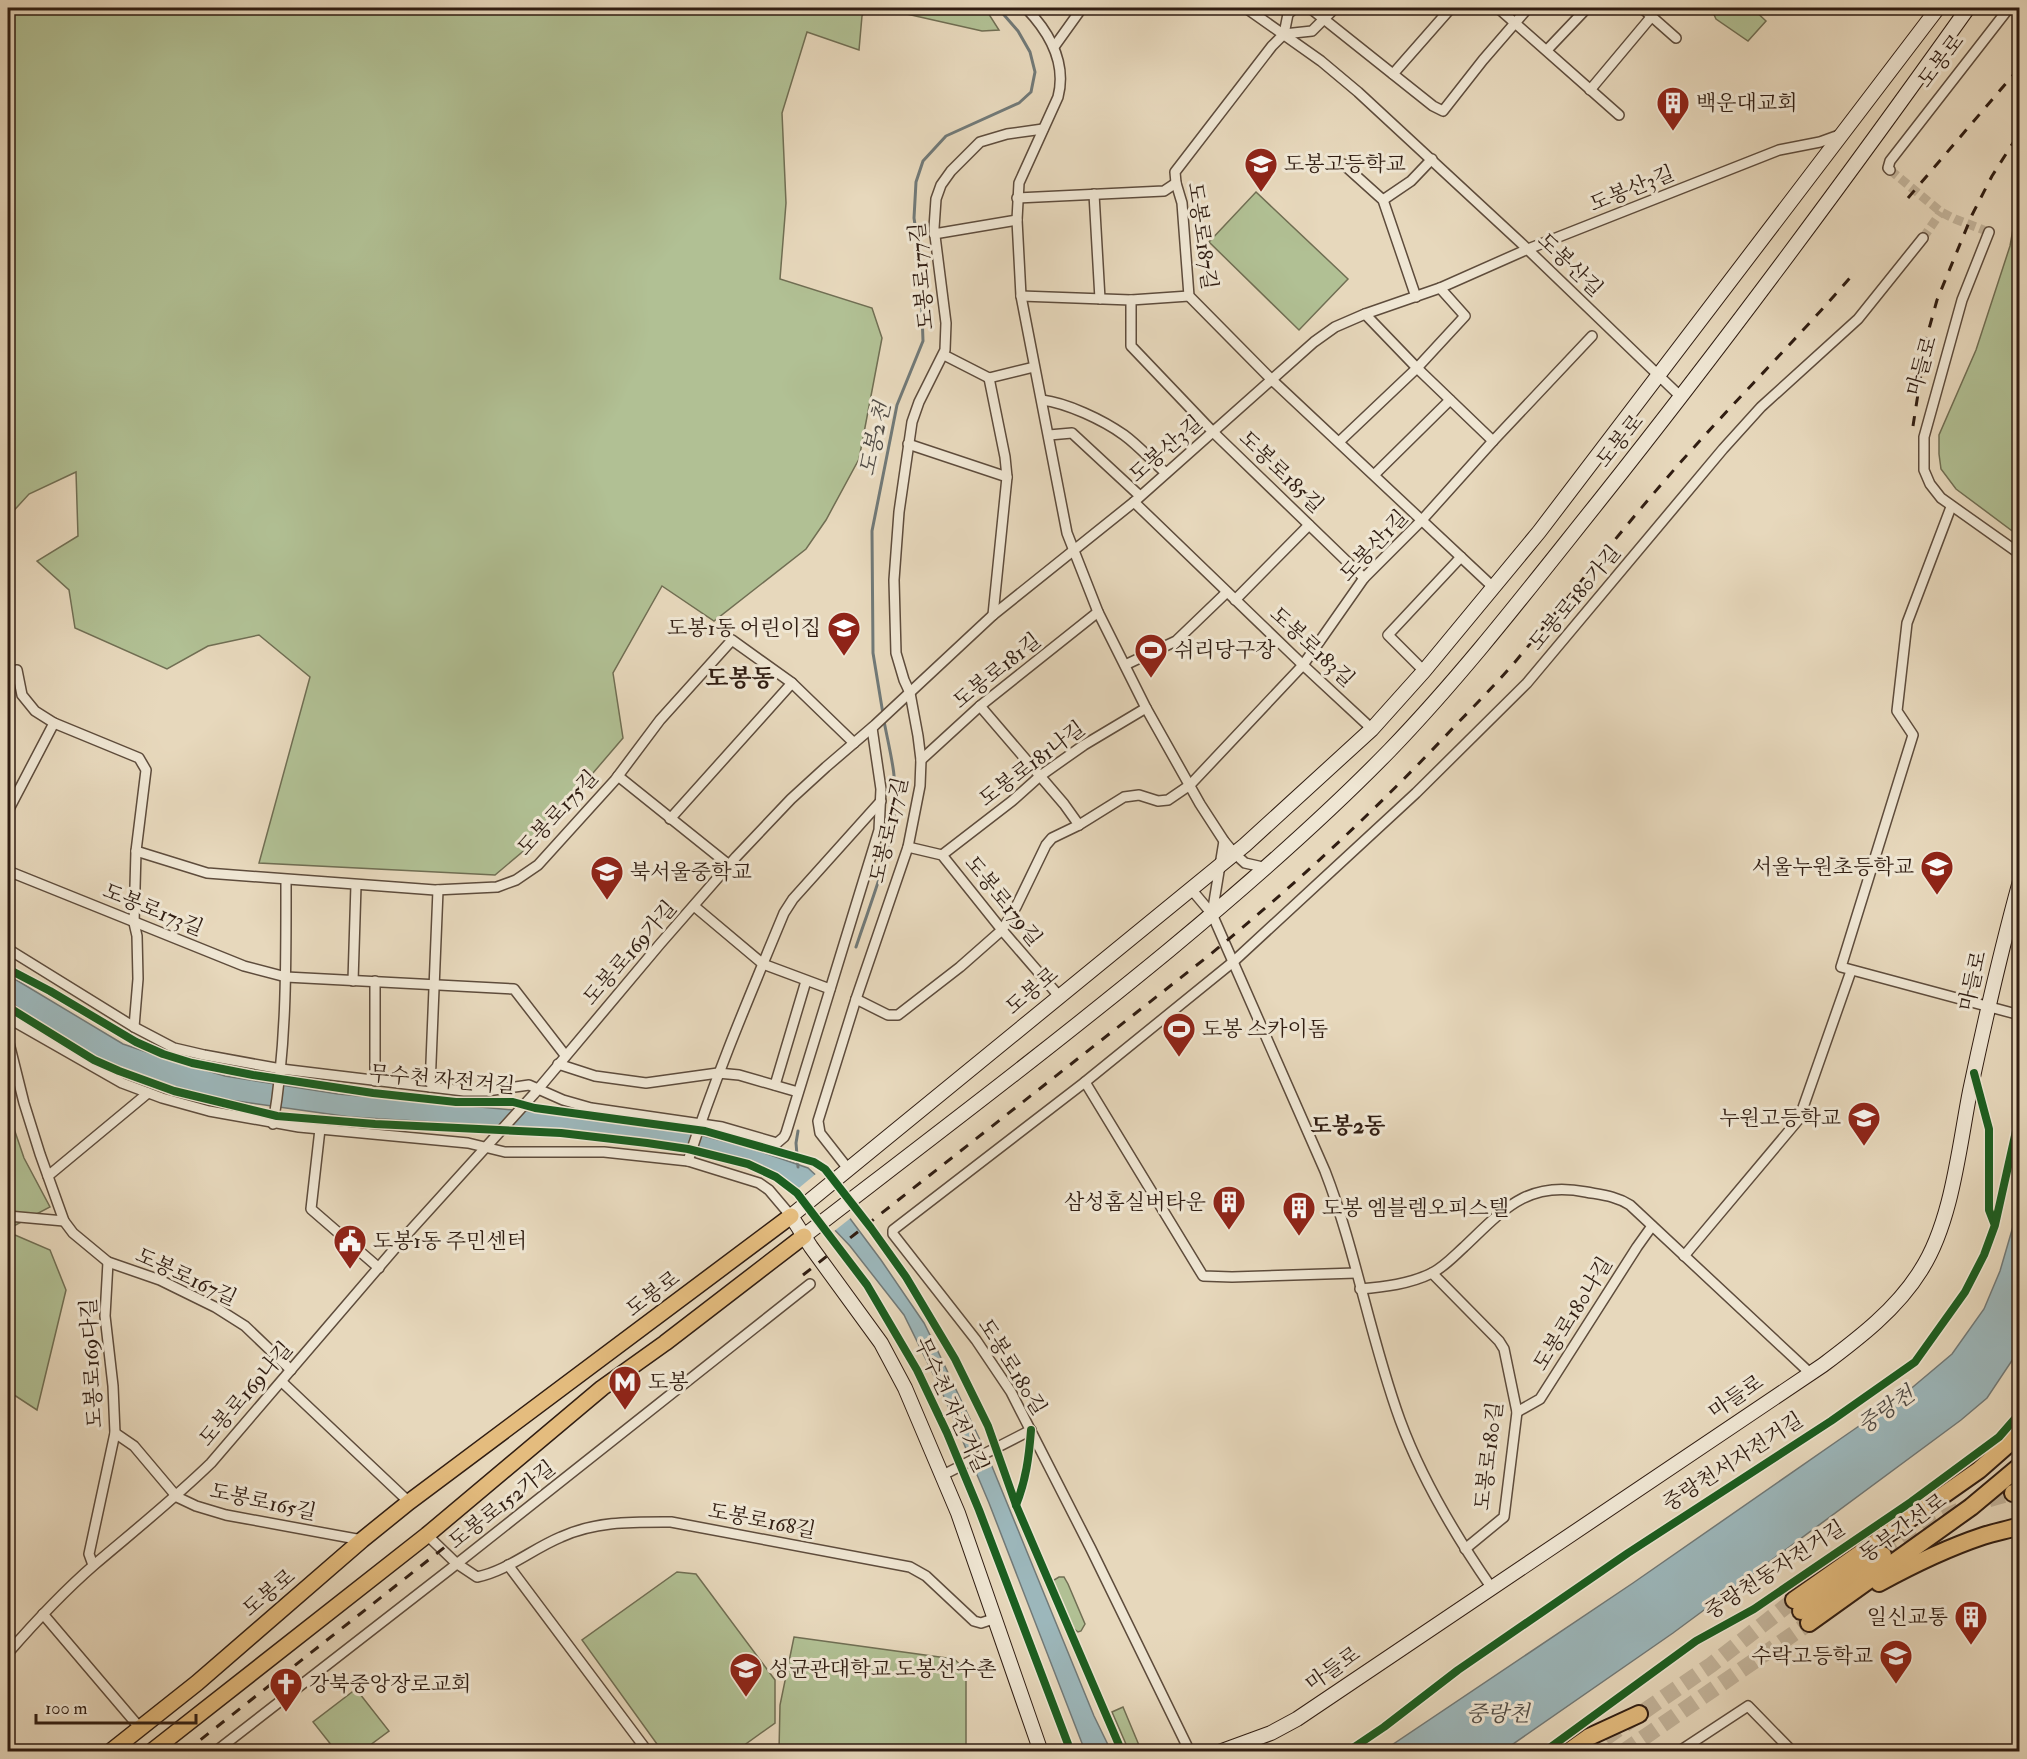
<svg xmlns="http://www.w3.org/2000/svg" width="2027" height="1759" viewBox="0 0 2027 1759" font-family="'IM FELL Double Pica','Noto Serif KR',serif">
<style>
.green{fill:#b1c094;stroke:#706e53;stroke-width:1.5}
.water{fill:#9cb7bb;stroke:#717977;stroke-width:1.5}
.pier{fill:#e7d8bc}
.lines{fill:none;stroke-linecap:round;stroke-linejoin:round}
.stream{stroke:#717977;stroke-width:3}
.street-tunnel{stroke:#c2b39a;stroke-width:9;stroke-dasharray:9 4.5;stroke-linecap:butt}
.highway-tunnel{stroke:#c2b39a;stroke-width:16;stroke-dasharray:16 8;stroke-linecap:butt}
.street-casing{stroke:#5e4c3c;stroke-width:12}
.secondary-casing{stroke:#301d12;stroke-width:16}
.primary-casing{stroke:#301d12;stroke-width:18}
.highway-casing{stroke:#301d12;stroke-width:20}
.street{stroke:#efe6d3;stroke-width:9}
.secondary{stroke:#efe6d3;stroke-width:14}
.primary{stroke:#e4bc7e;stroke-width:15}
.highway{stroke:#e4bc7e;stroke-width:16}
.rail{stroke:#301d12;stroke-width:3;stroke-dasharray:10 10;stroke-linecap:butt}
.cycleway-casing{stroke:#efe6d3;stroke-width:11}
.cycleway{stroke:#1b5e20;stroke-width:8}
.labels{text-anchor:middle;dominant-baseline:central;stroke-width:6;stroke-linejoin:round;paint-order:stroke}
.street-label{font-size:21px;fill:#301d12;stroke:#efe6d3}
.poi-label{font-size:21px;fill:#301d12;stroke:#efe6d3;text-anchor:start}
.water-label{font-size:22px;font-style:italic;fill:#504b45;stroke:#efe6d3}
.neighbourhood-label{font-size:22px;font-weight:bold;fill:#301d12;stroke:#efe6d3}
.quarter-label{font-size:24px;font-weight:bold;fill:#301d12;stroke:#efe6d3}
</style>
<rect width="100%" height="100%" fill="#e7d8bc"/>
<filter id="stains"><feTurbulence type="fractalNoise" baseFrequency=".00333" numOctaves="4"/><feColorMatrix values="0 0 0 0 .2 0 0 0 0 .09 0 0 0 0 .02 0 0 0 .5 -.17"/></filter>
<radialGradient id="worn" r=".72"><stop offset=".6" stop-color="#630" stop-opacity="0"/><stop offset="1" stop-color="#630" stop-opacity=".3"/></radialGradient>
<g class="green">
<path d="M8 8H867L862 16 859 50 807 32 782 113 786 203 780 279 872 308 882 338 859 459 826 520 806 549 714 621 662 586 613 673 623 738 533 843 495 875 259 863 310 677 259 635 208 646 167 669 75 628 69 590 37 561 78 536 76 472 29 494 8 517Z"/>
<path d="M880 8H985L999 30 982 31Z"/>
<path d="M1711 8H1752L1766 21 1748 41 1716 19Z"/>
<path d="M1256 192 1348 279 1299 330 1209 242Z"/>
<path d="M2019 196V536L1956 489 1941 469 1939 454V435L1976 350 2010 246Z"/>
<path d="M8 1111 24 1158 50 1207 8 1229Z"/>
<path d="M8 1232 50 1250 66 1290 37 1410 8 1391Z"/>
<path d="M677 1572 696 1574 775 1680V1723L736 1751H662L582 1640Z"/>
<path d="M1059 1577H1064L1068 1584 1085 1624 1081 1631 1078 1632 1073 1628 1053 1585 1054 1580Z"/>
<path d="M794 1637 954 1659 964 1668 966 1679V1751H779L780 1705Z"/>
<path d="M356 1689 389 1731 362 1751H336L313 1722Z"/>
<path d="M1123 1707 1141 1750 1129 1751 1112 1712Z"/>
</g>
<g class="water">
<path d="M8 975 123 1044 170 1060 225 1076 338 1094 590 1117 684 1131 750 1148 808 1168 822 1181 881 1260 924 1323 933 1341 989 1459 1094 1716 1111 1751H1085L989 1503 942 1392 904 1315 850 1246 793 1186 774 1171 741 1160 668 1143 638 1139 563 1130 350 1117 222 1099 184 1090 109 1064 61 1039 8 1000Z"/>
<path d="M2019 1206V1350L1987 1398 1961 1420 1673 1633 1503 1751H1383L1633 1583 1846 1435 1901 1397 1952 1354 1984 1309 2000 1271Z"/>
</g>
<path class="pier" d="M817 1173 852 1217 833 1232 794 1192Z"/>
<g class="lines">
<g class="stream">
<path d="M883 714 873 653 872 531 897 405 923 341 920 257 914 218 916 182 923 161 946 136 1019 103 1031 92 1035 72 1030 52 1018 31 998 8"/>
<path d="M856 947C871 901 892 852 895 804 897 776 889 748 884 721"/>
<path d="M798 1131 796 1143 798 1167"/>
</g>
<g class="street-tunnel">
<path d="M1890 170 1941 212 1955 219 1989 232"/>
<path d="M1923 238 1941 212"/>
</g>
<g class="highway-tunnel">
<path d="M1883 1555C1926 1526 1962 1504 2013 1493"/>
<path d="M1585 1752 1711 1665 1794 1600"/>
<path d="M1623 1752 1809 1623"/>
</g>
<g class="street-casing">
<g id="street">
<path d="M1026 8C1049 32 1067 62 1058 97L1019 183 1017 220 1021 296 1067 533 1098 612 1146 708 1200 804 1224 841 1234 853 1245 863 1267 868"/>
<path d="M1246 8 1321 61 1358 92 1520 242 1681 397"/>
<path d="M1310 8 1433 106 1443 111 1483 60 1528 8"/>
<path d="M1498 8 1619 115"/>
<path d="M1642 8 1676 38"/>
<path d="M1284 34 1272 46 1175 172 1176 183 1182 203 1189 296 1272 380 1494 588"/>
<path d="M1284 34 1312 31 1335 8"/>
<path d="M1284 34 1288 14 1295 8"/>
<path d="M1054 47 1082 8"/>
<path d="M1547 50 1587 8"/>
<path d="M1393 74 1451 8"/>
<path d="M1590 90 1652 16"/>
<path d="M1343 164 1383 200 1416 297"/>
<path d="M1890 170 1888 168 1890 161 2009 8"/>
<path d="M1094 194 1100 299"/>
<path d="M1017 198 1164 191 1176 183"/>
<path d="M1383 200 1411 181 1432 159"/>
<path d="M1989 232 1962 300 1924 437V470L1930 484 1941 498 2020 554"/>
<path d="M934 234 1017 220"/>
<path d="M1021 296 1131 300 1189 296"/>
<path d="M1131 300V346L1213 432 1364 578"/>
<path d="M1365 314 1417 368 1493 441"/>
<path d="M944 355 989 378 1034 367"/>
<path d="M989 378 1005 457 1007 477 993 615"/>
<path d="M1042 400C1067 403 1103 420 1124 435 1139 446 1152 461 1166 473"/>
<path d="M1049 435 1072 433 1140 496"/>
<path d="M1340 441 1417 368 1465 316 1440 288"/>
<path d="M908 444 1007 477"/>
<path d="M1375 474 1450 400"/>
<path d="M1134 502 1303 665 1372 729"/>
<path d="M1951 507 1907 623 1897 711 1913 735 1841 967 2020 1015"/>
<path d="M1235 600 1309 525"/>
<path d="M1125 665 1176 641 1227 592"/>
<path d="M17 670 22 695 35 711 54 723 139 758 146 770 136 851 134 923 137 936 138 979 134 1027"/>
<path d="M1424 671 1388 635 1461 557"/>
<path d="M980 706 1064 804 1079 825"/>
<path d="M921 760 980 706 1098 612"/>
<path d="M618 776 729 865"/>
<path d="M8 811 54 723"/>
<path d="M670 819 792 683"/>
<path d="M908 847 942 855 1002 930 1059 996"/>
<path d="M136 851 207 873 435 890 497 887 516 880 538 865 615 780 660 720 732 640 792 683 854 743"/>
<path d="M942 855 1012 801 1040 776 1084 745 1146 708"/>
<path d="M8 871 244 966 286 977 514 989 565 1055"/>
<path d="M1191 889 1212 914 1325 1171C1356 1251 1370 1338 1400 1420 1422 1480 1455 1535 1491 1587"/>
<path d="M694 906 763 964 830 989"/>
<path d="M1212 914 1224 841"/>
<path d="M8 949 134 1027 174 1048 204 1055 281 1069 464 1091H487L529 1085 563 1100 591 1108 722 1127 777 1143 784 1137 786 1133 879 830 881 789 872 728"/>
<path d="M353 981 356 885"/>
<path d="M375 981V1081"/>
<path d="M856 999 888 1015H898L960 967 1002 930 1016 907 1046 845 1052 838 1079 825 1124 797 1139 795 1158 801 1168 800 1190 785 1303 665 1364 578 1422 520 1493 441 1592 336"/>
<path d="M8 1018 122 1083 162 1098 209 1111 299 1127 468 1143 505 1152H604L688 1161 759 1183 769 1190 791 1216"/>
<path d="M8 1039 24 1103 40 1154 64 1221 73 1233 108 1262 160 1280 215 1307 245 1326 291 1370"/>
<path d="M558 1064 595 1076 646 1083 718 1073 739 1075 798 1092"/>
<path d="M1085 1082 1203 1276 1232 1277 1356 1273"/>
<path d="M775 1085 806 981"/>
<path d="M430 1087 438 890"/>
<path d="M273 1124C287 1043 286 962 286 880"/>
<path d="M320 1129 311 1209 379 1268"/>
<path d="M688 1161C715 1077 750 995 784 913L793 899 881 801"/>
<path d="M849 1170 820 1133 818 1121 856 999 908 847 920 786 921 760 918 736 910 693 904 680 896 653 894 580 899 512 912 422 919 402 945 350 946 323 934 228 936 199 941 185 951 171 980 142 1007 134 1043 129"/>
<path d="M48 1176 148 1093"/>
<path d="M8 1216 64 1221"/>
<path d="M1684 1256 1799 1119 1851 971"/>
<path d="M1432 1273 1499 1341 1504 1349 1517 1412 1504 1517 1465 1549"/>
<path d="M1360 1289C1384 1287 1410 1284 1432 1273 1444 1267 1454 1256 1464 1247 1503 1210 1527 1180 1586 1192 1602 1195 1616 1196 1630 1205L1810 1373"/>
<path d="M282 1382 409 1502"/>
<path d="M1517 1412 1540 1399 1637 1247 1652 1226"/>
<path d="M115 1433 134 1446 177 1497 196 1506 226 1515 362 1540"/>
<path d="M943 1475 1031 1430"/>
<path d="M427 1535 456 1563 477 1577C507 1571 532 1549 561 1537 596 1521 633 1522 671 1522L910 1567 926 1576 974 1621 981 1623 996 1618"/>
<path d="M93 1565 89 1554 115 1433 113 1386 105 1316 108 1262"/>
<path d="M508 1565 648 1752"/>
<path d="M43 1614 140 1728"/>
<path d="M8 1653C35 1622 63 1592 94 1565 134 1531 174 1499 211 1463L409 1232 534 1094 660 944 736 857 791 799 826 767 875 725 993 615 1134 502 1314 342 1335 327 1365 314 1440 288 1528 249 1779 150 1820 142 1842 134"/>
<path d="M215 1752 449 1570 810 1284"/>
<path d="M1190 1752 1091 1549 1011 1392 976 1340 893 1234V1230L1085 1082 1233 962 1416 793 1527 683 1723 449 1761 407 1858 319 1923 238"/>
<path d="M1678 1752 1748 1706 1793 1752"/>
</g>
</g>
<g class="secondary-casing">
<g id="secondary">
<path d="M804 1236C926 1142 1049 1049 1168 951 1245 887 1320 822 1390 750 1465 672 1531 586 1599 501 1727 340 1849 175 1968 8"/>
<path d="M1041 1752 958 1513 905 1388 881 1343 811 1247 791 1216 1245 845 1372 729 1424 671 1539 532 1938 8"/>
<path d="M1219 1752 1271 1733 1297 1719 1823 1365C1859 1338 1897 1309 1921 1270 1952 1222 1959 1147 1970 1091 1985 1020 2001 950 2020 881"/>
</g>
</g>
<g class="primary-casing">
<g id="primary">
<path d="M110 1752 197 1683 362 1540 409 1502 791 1216"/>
<path d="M151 1752 427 1535 602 1388 665 1343 804 1236"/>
</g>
</g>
<g class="highway-casing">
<g id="highway">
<path d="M2013 1493 2020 1492"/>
<path d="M1879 1583C1912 1565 1947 1548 1983 1536 1995 1532 2007 1530 2020 1526"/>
<path d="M1794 1600 1979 1470 2020 1434"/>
<path d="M1801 1611 1883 1555"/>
<path d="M1809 1623 1971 1507 2020 1466"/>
<path d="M1568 1752 1589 1737 1639 1714"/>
</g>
</g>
<use href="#street" class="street"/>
<use href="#secondary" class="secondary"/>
<use href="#primary" class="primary"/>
<use href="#highway" class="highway"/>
<g class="rail">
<path d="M1908 198 2020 67"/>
<path d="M1913 426 1927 336 1937 300 1972 215 1992 176 2020 132"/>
<path d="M803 1275 1207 957C1294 886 1376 810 1453 728 1474 706 1495 685 1515 662 1566 601 1614 539 1666 479 1727 408 1794 343 1855 272"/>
<path d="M185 1752 450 1543"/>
</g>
<g class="cycleway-casing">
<g id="cycleway">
<path d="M8 969 50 991 136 1042 163 1054 192 1063 253 1075 373 1093 456 1102H513L535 1108 705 1131 814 1162 825 1169 871 1228 906 1277 955 1359 988 1426 1016 1505 1122 1752"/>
<path d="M8 1007 94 1060 119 1071 174 1091 240 1107 277 1116 375 1124 561 1133 647 1143 688 1149 748 1164 776 1177 797 1193 867 1285 917 1370 947 1433 979 1510 1071 1752"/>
<path d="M1974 1073 1989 1129V1210L1994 1223"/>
<path d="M1016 1505C1026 1480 1029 1457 1031 1430"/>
<path d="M1347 1752 1384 1727 1458 1670 1628 1553 1831 1421 1915 1362 1965 1292 1984 1255 1995 1225 2020 1113"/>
<path d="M1544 1752 1696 1641 1754 1609 1911 1502 1999 1437 2020 1413"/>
</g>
</g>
<use href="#cycleway" class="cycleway"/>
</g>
<defs>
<g id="building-pin" transform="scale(1.725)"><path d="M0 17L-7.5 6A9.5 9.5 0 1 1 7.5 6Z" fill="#8f2418" stroke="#efe6d3"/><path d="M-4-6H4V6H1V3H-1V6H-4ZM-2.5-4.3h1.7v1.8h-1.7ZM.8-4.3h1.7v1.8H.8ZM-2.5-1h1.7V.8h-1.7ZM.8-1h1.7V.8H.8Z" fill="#fff"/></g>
<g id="school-pin" transform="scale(1.725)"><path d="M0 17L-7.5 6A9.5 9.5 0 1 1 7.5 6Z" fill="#8f2418" stroke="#efe6d3"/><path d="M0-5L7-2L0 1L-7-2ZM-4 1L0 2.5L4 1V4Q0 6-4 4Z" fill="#fff"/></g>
<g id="stadium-pin" transform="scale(1.725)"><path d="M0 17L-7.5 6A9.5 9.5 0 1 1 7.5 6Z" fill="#8f2418" stroke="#efe6d3"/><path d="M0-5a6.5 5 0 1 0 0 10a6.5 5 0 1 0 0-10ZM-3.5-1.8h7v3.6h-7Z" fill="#fff"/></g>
<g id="civic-pin" transform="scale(1.725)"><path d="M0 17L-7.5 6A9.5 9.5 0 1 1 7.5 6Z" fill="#8f2418" stroke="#efe6d3"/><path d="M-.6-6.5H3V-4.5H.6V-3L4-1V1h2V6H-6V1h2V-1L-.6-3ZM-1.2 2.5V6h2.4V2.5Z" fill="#fff"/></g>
<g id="metro-pin" transform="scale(1.725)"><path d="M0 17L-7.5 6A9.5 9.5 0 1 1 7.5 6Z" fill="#8f2418" stroke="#efe6d3"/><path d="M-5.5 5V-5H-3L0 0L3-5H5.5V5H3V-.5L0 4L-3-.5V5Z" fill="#fff"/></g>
<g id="university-pin" transform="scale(1.725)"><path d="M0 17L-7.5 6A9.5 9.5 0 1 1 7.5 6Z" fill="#8f2418" stroke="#efe6d3"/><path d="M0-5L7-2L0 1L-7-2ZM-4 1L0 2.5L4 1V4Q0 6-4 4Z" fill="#fff"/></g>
<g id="church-pin" transform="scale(1.725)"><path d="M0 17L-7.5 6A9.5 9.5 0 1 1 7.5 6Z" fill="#8f2418" stroke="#efe6d3"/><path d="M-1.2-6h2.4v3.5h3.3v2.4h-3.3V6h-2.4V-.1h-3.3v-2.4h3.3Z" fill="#fff"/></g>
</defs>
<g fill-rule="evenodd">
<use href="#building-pin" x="1673" y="103"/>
<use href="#school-pin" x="1261" y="164"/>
<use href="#school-pin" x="844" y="628"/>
<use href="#stadium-pin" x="1151" y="650"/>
<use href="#school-pin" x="1937" y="867"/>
<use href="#school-pin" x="607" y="872"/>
<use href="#stadium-pin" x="1179" y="1029"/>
<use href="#school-pin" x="1864" y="1118"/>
<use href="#building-pin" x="1229" y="1202"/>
<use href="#building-pin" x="1299" y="1208"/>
<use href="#civic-pin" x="350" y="1241"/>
<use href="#metro-pin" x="625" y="1382"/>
<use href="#building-pin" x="1971" y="1617"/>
<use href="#school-pin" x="1896" y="1656"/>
<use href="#university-pin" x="746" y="1669"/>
<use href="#church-pin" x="286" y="1684"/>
</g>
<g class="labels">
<g class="street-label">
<text transform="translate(1941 61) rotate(-52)">도봉로</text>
<text transform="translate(1632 189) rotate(-22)">도봉산3길</text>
<text transform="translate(1202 236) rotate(82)">도봉로187길</text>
<text transform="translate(1570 265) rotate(44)">도봉산길</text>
<text transform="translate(922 276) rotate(-95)">도봉로177길</text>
<text transform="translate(1922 366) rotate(-74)">마들로</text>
<text transform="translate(1620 441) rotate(-51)">도봉로</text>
<text transform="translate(1166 449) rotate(-41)">도봉산3길</text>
<text transform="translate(1281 472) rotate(44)">도봉로185길</text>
<text transform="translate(1374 546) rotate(-47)">도봉산1길</text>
<text transform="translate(1575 598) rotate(-50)">도봉로180가길</text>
<text transform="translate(1312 647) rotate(43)">도봉로183길</text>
<text transform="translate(997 671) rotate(-39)">도봉로181길</text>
<text transform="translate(1032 764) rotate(-37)">도봉로181나길</text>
<text transform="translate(558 813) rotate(-47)">도봉로175길</text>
<text transform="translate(889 830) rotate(-77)">도봉로177길</text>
<text transform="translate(1003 901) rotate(51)">도봉로179길</text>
<text transform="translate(153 910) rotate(22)">도봉로173길</text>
<text transform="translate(630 953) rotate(-49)">도봉로169가길</text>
<text transform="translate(1973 981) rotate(-77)">마들로</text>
<text transform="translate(1032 991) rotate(-40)">도봉로</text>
<text transform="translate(442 1080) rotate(5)">무수천 자전거길</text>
<text transform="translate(186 1277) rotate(25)">도봉로167길</text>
<text transform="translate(653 1294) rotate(-37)">도봉로</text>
<text transform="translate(1573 1314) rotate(-58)">도봉로180나길</text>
<text transform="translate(92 1363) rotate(-93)">도봉로169다길</text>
<text transform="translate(1012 1367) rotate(58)">도봉로180길</text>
<text transform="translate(246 1394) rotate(-49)">도봉로169나길</text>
<text transform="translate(1736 1397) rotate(-34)">마들로</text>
<text transform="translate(951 1405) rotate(65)">무수천 자전거길</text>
<text transform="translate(1489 1456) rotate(-83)">도봉로180길</text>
<text transform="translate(1733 1462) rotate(-33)">중랑천서자전거길</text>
<text transform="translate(263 1502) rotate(12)">도봉로165길</text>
<text transform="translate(502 1505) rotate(-38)">도봉로152가길</text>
<text transform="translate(762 1521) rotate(11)">도봉로168길</text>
<text transform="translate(1903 1528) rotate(-36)">동부간선로</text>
<text transform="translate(1775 1570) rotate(-33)">중랑천동자전거길</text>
<text transform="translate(269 1593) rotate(-40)">도봉로</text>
<text transform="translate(1333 1669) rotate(-35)">마들로</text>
</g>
<g class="poi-label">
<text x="1696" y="103">백운대교회</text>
<text x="1284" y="164">도봉고등학교</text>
<text x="821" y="628" text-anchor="end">도봉1동 어린이집</text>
<text x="1174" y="650">쉬리당구장</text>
<text x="1914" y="867" text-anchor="end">서울누원초등학교</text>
<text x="630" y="872">북서울중학교</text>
<text x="1202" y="1029">도봉 스카이돔</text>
<text x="1841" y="1118" text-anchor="end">누원고등학교</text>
<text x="1206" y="1202" text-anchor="end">삼성홈실버타운</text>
<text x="1322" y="1208">도봉 엠블렘오피스텔</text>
<text x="373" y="1241">도봉1동 주민센터</text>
<text x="648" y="1382">도봉</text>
<text x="1948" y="1617" text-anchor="end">일신교통</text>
<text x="1873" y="1656" text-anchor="end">수락고등학교</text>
<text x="769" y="1669">성균관대학교 도봉선수촌</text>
<text x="309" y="1684">강북중앙장로교회</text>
</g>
<g class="water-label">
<text transform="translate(875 439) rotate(-77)">도봉2천</text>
<text transform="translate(1886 1410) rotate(-35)">중랑천</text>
<text x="1498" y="1714">중랑천</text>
</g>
<g class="neighbourhood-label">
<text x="1348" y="1126">도봉2동</text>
</g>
<g class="quarter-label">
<text x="740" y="678">도봉동</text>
</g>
</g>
<rect width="2027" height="1759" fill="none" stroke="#e7d8bc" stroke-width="30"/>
<rect x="9" y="9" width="2009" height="1741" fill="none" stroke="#301d12" stroke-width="3"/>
<rect x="15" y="15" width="1997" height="1729" fill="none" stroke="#301d12" stroke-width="1.5"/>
<path d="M36 1714v9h160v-9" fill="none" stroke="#301d12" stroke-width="3"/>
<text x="45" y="1714" font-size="18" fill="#301d12" stroke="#efe6d3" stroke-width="4.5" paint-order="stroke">100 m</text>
<rect width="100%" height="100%" filter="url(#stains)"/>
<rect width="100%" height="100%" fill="url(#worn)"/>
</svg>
